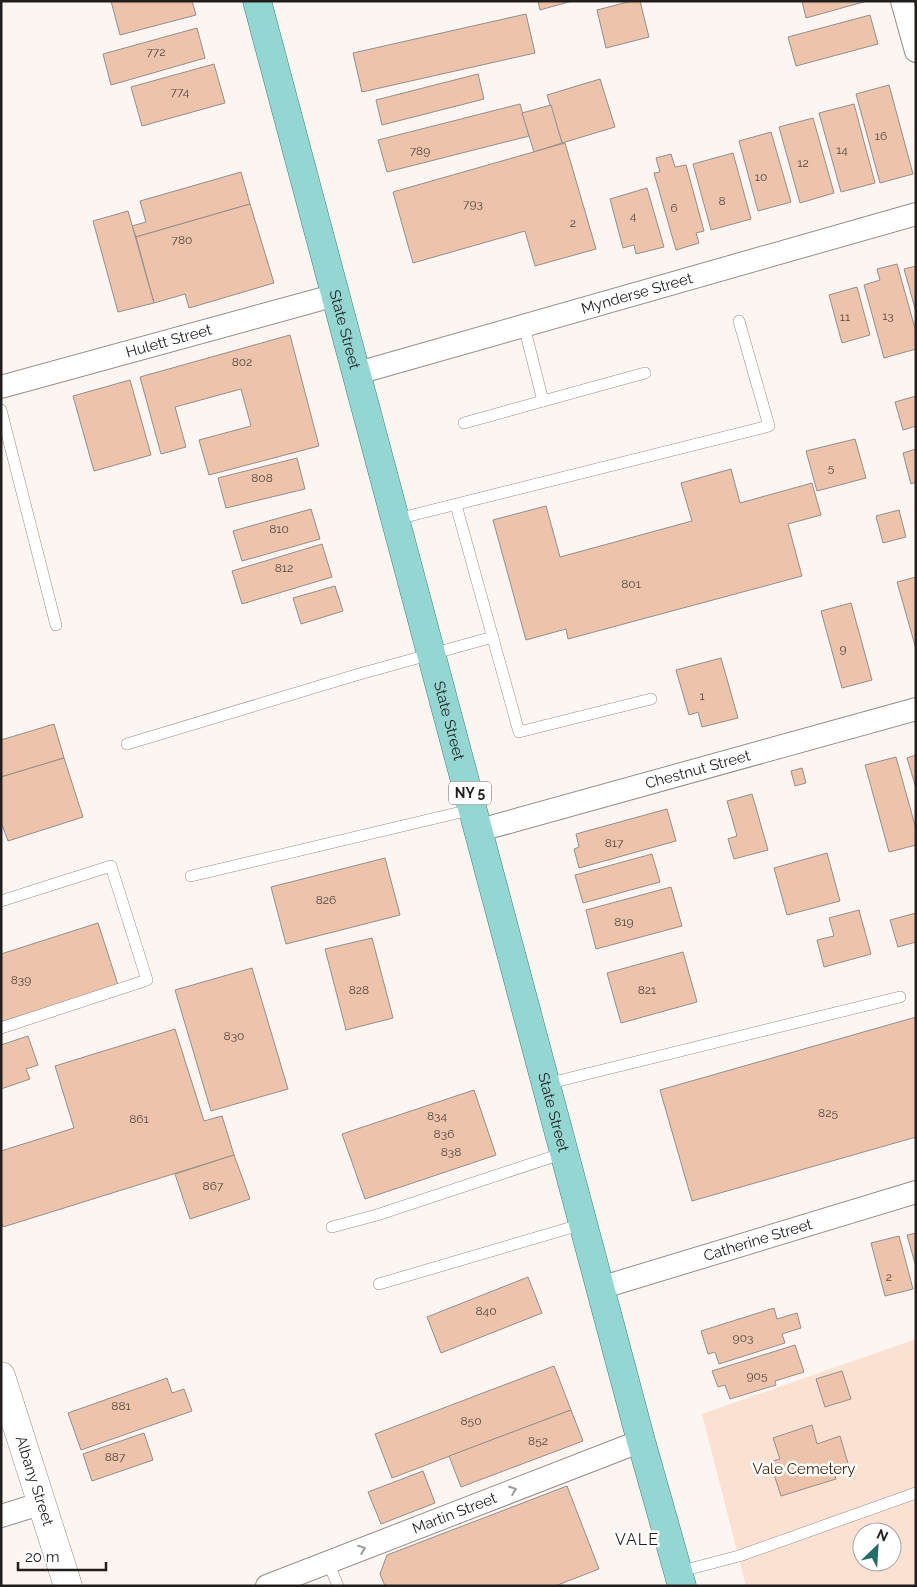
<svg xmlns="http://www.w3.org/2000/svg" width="917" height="1587" viewBox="0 0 917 1587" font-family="Raleway,sans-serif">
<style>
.green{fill:#fbe1d2;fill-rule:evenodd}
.building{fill:#edc4ab;stroke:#948e8a}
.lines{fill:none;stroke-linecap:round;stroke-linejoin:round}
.service-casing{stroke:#958e8b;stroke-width:12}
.minor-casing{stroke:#958e8b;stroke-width:24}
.tertiary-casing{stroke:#958e8b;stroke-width:29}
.primary-casing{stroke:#3e837e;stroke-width:29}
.service{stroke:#fff;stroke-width:11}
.minor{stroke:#fff;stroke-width:22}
.tertiary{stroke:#fff;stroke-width:28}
.primary{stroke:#94d6d1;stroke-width:28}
.oneway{stroke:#9b9a99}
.labels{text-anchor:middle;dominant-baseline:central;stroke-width:5;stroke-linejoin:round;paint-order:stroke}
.number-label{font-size:12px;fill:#544840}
.shield{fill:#fff;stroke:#646261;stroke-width:1}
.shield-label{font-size:14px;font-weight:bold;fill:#211e1d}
.street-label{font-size:15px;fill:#211e1d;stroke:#fff}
.park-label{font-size:15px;fill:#472004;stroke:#fff}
.neighbourhood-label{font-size:16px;letter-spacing:1px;fill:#211e1d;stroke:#fff}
</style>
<rect width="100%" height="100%" fill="#fcf5f1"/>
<path class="green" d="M916 1339V1586H746L702 1414ZM862 1532H892V1562H862Z"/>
<g class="building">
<path d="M111 1H192L196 15 120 35Z"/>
<path d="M538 1H572L540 10Z"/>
<path d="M632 1H640L649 37 606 48 597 10Z"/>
<path d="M802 1H867L806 18Z"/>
<path d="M526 14 535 53 362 92 353 53Z"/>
<path d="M870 15 878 44 796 66 788 37Z"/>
<path d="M197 28 205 58 111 85 103 54Z"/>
<path d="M214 64 225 103 142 126 131 87Z"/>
<path d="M478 74 484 99 382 125 376 100Z"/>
<path d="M600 79 615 127 562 143 547 95Z"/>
<path d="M889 85 913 174 880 183 856 94Z"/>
<path d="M520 104 529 136 387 172 378 140Z"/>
<path d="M854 104 875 183 841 192 819 113Z"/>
<path d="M551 105 562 143 534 152 522 113Z"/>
<path d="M813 118 834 193 800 203 779 127Z"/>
<path d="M771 132 791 202 758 211 739 141Z"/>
<path d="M565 143 596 249 535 266 525 231 413 263 393 192Z"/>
<path d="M733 153 751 219 711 230 693 164Z"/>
<path d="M671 154 675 167 686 165 704 231 696 233 699 243 676 250 654 173 660 172 656 158Z"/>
<path d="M241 172 250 204 136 237 132 226 146 222 140 201Z"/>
<path d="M647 188 664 247 636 254 634 245 623 248 610 199Z"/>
<path d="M250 204 274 283 189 308 185 294 154 303 136 237Z"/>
<path d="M128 211 154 303 118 312 93 221Z"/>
<path d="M897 264 916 332V349L884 358 864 285 880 280 877 269Z"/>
<path d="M916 266V312L904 269Z"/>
<path d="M857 287 870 335 842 343 829 295Z"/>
<path d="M290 335 319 446 209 475 199 440 251 426 241 389 175 407 186 447 161 454 140 377Z"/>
<path d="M130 380 151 455 94 471 73 396Z"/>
<path d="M916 396V426L903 430 895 402Z"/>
<path d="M855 439 866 478 817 491 806 451Z"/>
<path d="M916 449V482L911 484 903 453Z"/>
<path d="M297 458 305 489 226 508 218 478Z"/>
<path d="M731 469 740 503 812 483 821 515 788 524 802 576 568 639 566 629 526 640 493 520 546 506 560 557 692 521 681 483Z"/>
<path d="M311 509 320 539 242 561 233 531Z"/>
<path d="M899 510 906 537 883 543 876 516Z"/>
<path d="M322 544 332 577 242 604 232 571Z"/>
<path d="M916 577V649L897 582Z"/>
<path d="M335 586 343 611 301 624 293 598Z"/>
<path d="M851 603 872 680 842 688 821 611Z"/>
<path d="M721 658 738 718 702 727 698 712 689 715 676 670Z"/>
<path d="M54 724 64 758 1 777V740Z"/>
<path d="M916 755V788L907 758Z"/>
<path d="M896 757 916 829V845L889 852 865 765Z"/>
<path d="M64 758 83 817 8 841 1 822V777Z"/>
<path d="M802 768 806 783 795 786 791 771Z"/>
<path d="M752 794 768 850 734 859 728 839 737 836 727 801Z"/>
<path d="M667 809 676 841 579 868 574 849 579 847 576 834Z"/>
<path d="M827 853 840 901 787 915 774 868Z"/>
<path d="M652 854 660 882 583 903 575 875Z"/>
<path d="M385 858 400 915 286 944 271 887Z"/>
<path d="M671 887 682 926 596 949 586 910Z"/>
<path d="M859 910 871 954 824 967 817 940 834 936 829 918Z"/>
<path d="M916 913V942L898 947 890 920Z"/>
<path d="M98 923 118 985 1 1022V954Z"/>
<path d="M372 938 393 1018 346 1030 325 949Z"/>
<path d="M683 952 697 1002 621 1023 607 973Z"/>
<path d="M252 968 288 1089 211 1111 175 990Z"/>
<path d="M916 1017V1137L692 1201 660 1090Z"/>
<path d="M175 1029 204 1121 222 1116 234 1155 3 1227 1 1220V1151L74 1128 55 1066Z"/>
<path d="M28 1036 38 1065 26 1069 30 1079 1 1089V1045Z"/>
<path d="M474 1090 496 1155 365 1199 342 1134Z"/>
<path d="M234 1155 250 1199 190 1219 175 1174Z"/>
<path d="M916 1233V1267L907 1235Z"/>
<path d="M899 1236 913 1289 885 1296 871 1243Z"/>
<path d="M528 1277 542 1313 441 1353 427 1317Z"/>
<path d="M774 1308 777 1319 797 1313 801 1328 782 1334 785 1343 719 1364 715 1352 708 1354 701 1331Z"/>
<path d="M795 1345 804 1372 775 1381 776 1385 730 1399 725 1385 718 1387 712 1371Z"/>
<path d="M554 1366 571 1410 392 1478 375 1434Z"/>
<path d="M842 1371 851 1399 825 1407 816 1379Z"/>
<path d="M167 1378 172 1393 184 1389 192 1411 81 1450 68 1413Z"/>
<path d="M571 1410 583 1441 461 1487 449 1456Z"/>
<path d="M812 1425 817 1444 840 1436 849 1467 834 1472 836 1479 781 1496 770 1462 780 1459 773 1438Z"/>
<path d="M144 1433 153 1460 92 1481 83 1454Z"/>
<path d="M423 1471 435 1503 381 1524 368 1492Z"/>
<path d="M567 1486 599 1569 555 1586H385L380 1574 387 1555Z"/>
</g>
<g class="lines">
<g class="service-casing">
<g id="service">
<path d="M524 326 543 401 645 373"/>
<path d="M1 410 56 625"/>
<path d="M464 423 543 401"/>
<path d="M456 505 519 732 651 699"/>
<path d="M397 519 769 426 739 321"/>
<path d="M127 744 356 675 493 637"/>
<path d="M191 876 474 809"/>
<path d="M1 901 111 866 147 980 1 1028"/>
<path d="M546 1084 900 997"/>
<path d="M332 1227 377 1215 564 1153"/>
<path d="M379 1284 583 1224"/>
<path d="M328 1562 338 1586"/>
<path d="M678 1572 739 1556 916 1493"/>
</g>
</g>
<g class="minor-casing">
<g id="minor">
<path d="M902 1 916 51"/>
<path id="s1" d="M358 373 916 214"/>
<path id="s2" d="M1 387 336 295"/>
<path id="s3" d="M480 830 916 709"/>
<path id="s4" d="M600 1288 916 1192"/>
<path d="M1 1516 43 1503"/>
<path id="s5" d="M267 1586 641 1441"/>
</g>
</g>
<g class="tertiary-casing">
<g id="tertiary">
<path id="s6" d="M1 1376 68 1586"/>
</g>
</g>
<g class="primary-casing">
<g id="primary">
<path id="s7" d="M257 1 641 1441 682 1586"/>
</g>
</g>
<use href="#service" class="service"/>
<use href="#minor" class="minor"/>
<use href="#tertiary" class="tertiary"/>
<use href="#primary" class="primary"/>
</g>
<defs><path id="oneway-chevron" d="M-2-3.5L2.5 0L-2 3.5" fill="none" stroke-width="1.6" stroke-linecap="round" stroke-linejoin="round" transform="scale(1.25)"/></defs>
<g class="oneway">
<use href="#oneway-chevron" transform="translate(513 1490) rotate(-21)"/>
<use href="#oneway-chevron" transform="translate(362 1549) rotate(-21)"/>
</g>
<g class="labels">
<g class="number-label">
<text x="156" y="52">772</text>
<text x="180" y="92">774</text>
<text x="881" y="136">16</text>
<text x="842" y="150">14</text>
<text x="420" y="151">789</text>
<text x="803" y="163">12</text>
<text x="761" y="177">10</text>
<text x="722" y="201">8</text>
<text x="473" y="204">793</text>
<text x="674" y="208">6</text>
<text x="633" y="216">4</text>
<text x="573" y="223">2</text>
<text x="182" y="240">780</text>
<text x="888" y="316">13</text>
<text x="845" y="317">11</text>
<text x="242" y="362">802</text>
<text x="831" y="468">5</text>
<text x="262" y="478">808</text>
<text x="279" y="529">810</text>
<text x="284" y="568">812</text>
<text x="631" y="584">801</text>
<text x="843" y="649">9</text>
<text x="702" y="696">1</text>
<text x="614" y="843">817</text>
<text x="326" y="900">826</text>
<text x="624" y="922">819</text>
<text x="21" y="980">839</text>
<text x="359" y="990">828</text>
<text x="647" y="990">821</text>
<text x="234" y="1036">830</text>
<text x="828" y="1113">825</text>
<text x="437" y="1116">834</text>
<text x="139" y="1119">861</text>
<text x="444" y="1134">836</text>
<text x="451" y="1152">838</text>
<text x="213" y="1186">867</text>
<text x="889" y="1277">2</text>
<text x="486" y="1311">840</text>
<text x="743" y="1338">903</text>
<text x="757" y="1376">905</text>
<text x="121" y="1406">881</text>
<text x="471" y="1421">850</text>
<text x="538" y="1441">852</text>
<text x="115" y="1457">887</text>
</g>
<rect class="shield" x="449" y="781.5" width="42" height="23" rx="4"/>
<g class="shield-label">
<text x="470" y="793">NY 5</text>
</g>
<g class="street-label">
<text stroke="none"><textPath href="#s1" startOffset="290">Mynderse Street</textPath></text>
<text stroke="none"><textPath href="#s7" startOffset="340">State Street</textPath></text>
<text stroke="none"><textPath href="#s2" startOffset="174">Hulett Street</textPath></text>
<text stroke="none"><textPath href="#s7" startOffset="745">State Street</textPath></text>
<text stroke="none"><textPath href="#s3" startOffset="226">Chestnut Street</textPath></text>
<text stroke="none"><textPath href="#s7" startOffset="1150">State Street</textPath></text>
<text stroke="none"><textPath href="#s4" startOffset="165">Catherine Street</textPath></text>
<text stroke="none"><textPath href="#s6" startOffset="110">Albany Street</textPath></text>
<text stroke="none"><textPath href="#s5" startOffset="201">Martin Street</textPath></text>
</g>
<g class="park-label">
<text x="804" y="1469">Vale Cemetery</text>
</g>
<g class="neighbourhood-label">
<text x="637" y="1539">VALE</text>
</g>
</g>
<rect width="917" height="1587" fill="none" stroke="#211e1d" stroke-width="5"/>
<g transform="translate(877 1547) rotate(25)"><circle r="24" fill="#ffffff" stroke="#a6a5a5"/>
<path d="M0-4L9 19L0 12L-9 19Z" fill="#226d68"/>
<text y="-8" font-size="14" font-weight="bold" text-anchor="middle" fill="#211e1d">N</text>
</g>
<path d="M18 1562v8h88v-8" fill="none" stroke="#211e1d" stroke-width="2.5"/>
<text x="25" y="1562" font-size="15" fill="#211e1d" stroke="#ffffff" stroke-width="4" paint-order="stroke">20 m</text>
</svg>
